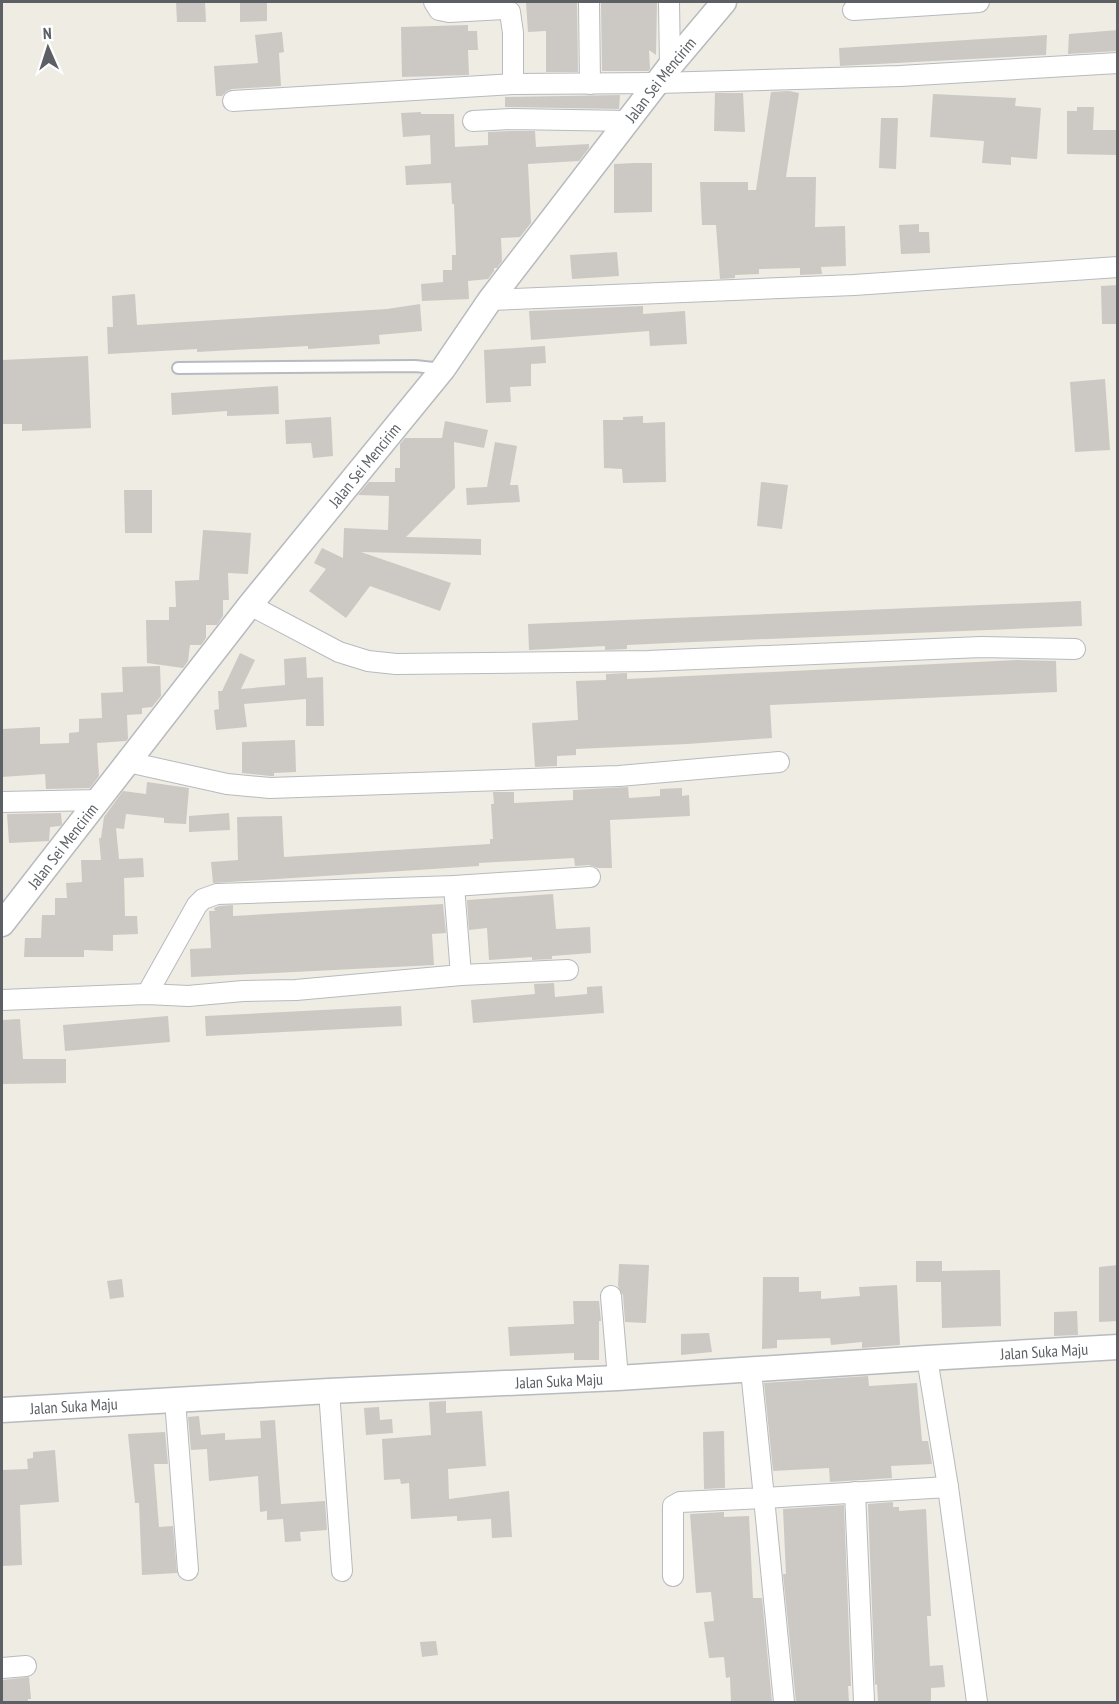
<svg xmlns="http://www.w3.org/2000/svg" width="1119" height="1704" viewBox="0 0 1119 1704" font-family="'PT Sans Narrow',sans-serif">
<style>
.building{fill:#ccc8c3}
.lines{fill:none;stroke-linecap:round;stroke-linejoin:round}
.service-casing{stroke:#b7babe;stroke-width:14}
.minor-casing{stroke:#b7babe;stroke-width:22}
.tertiary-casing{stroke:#b7babe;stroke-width:27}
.service{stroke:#fff;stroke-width:10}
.minor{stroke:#fff;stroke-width:20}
.tertiary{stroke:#fff;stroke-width:24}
.labels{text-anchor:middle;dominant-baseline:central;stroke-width:5;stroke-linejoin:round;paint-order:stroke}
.street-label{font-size:16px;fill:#5c6065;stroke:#fff}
</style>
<rect width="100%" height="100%" fill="#efece4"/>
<g class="building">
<path d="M176 2H205L206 22H177Z"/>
<path d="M240 2H267V21L240 22Z"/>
<path d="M526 2H577L578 72H546V31L528 32Z"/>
<path d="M601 2H657L656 55 649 50 650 69 648 71H602Z"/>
<path d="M468 25V31H477L478 50H468L469 75 402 77 401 27Z"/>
<path d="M1118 30V51L1068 54 1069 34Z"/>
<path d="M282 32 284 52 279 53 281 86 232 89 227 91 222 96H216L214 66 258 63 255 35Z"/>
<path d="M1047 35 1046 55 840 66 839 48Z"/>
<path d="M789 91 799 93 786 177H816L815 227 845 226 846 266 821 267 822 274 800 275V268L759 269V274L735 275V278L720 279 716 225H702L700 182H748V190H756L771 92Z"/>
<path d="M715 93H743L745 132 714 131Z"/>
<path d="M933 94 1016 98 1015 106 1041 108 1037 159 1011 157V165L982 163 984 141 930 137Z"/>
<path d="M620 95 619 109 505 107V97Z"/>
<path d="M1077 107H1094L1093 130H1116V155L1067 154V111H1077Z"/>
<path d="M421 112V114H454L455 147 488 145V132L512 131H535L536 147 589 144V148L579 161 528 164 531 223 520 237 501 238 502 261 497 268H494V271L488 279 468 281 469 299 422 301 421 284 443 282V270H452V255H456L454 204H452L451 183 406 185 405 166 431 164 430 135 403 137 401 113Z"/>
<path d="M881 118H898L896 169 879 168Z"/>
<path d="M635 163H652V212L614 213V164Z"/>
<path d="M919 224V232H929L930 253 901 254 899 225Z"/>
<path d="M617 252 619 276 572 279 570 255Z"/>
<path d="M1118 285V324H1102L1101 286Z"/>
<path d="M135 294 137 325 387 309 420 304 422 331 379 335 380 344 308 349V346L197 352V349L108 354 107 327H113L112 296Z"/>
<path d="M643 306V314L685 311 687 344 650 346 649 331 531 340 529 311Z"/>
<path d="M545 346 546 363 531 364V386L510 387 511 402 486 403 484 350Z"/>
<path d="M88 356 91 428 22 431V424H2V360Z"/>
<path d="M1105 379 1110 450 1075 452 1070 382Z"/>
<path d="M278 386 279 414 227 416V411L172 415 171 393Z"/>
<path d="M643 416V423L665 422 666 482 623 483 622 469 604 468 603 420H623V417Z"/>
<path d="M331 417 333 456 313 458 311 443 286 444 285 420Z"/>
<path d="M445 421 488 430 484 448 454 442 455 488 406 537 481 539V555L361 552 451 583 440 611 370 586 346 618 309 591 326 569 314 563 322 548 343 558 344 528 388 530 389 496 358 495 369 482H395V468H400V444L405 438H442Z"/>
<path d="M495 442 517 446 510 485H518L520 502 467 505 466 488 487 487Z"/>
<path d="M761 482 788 485 782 529 757 526Z"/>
<path d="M124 490H152V533H125Z"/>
<path d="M203 530 251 533 248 574 228 573 229 600H223V616L217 625H206V638L201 645H190L188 661 183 668 147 663 146 620H169V607H176L175 581 199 580Z"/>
<path d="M1081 601 1082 626 670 643 627 645V649L605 650V646L529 650 528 624Z"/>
<path d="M240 653 255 660 241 689 285 685 284 659 306 657 307 678 323 677 324 726H306V699L244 704 247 727 216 730 214 710 219 709 218 691H222Z"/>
<path d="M1017 660 1056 661 1057 692 770 705 772 738 687 744 576 749V755L557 756V766L535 767 532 723 578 720 576 681 606 680V674L627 673V679Z"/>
<path d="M160 666 161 696 152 707 142 708V714L127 715 128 739 126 741 97 743 99 776 90 788 46 789 45 774 2 777V729L40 727V744L69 743V733L79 732V719L102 718 101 693 123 692 122 667Z"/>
<path d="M295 740 296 772 274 773V776H270L242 773V742Z"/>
<path d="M147 782 189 788 186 824 164 823V818L126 814 124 829 116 828 119 859 143 858 144 877 124 878 125 916H137L138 934 113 935V951L84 950V957H24L25 938H41L42 915H55V898H67L66 883 82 882 81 860H101L99 838H101L104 817 123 791 146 794Z"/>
<path d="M628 787 629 798 660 796V789L682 788V796L689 795 690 816 610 820 612 868H598L589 865 575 866 574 858 479 863V866L213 883 211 862 238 860 237 817 282 816 284 857 490 844V839H493L491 804H494L493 792H514V803L573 800V790Z"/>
<path d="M61 813 62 824 60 826 50 827 49 841 9 843 7 814Z"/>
<path d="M229 813 230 830 189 832V816Z"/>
<path d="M553 894 556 929 590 927 591 953 552 956V959L532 960V957L489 960 487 928 469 930 467 900Z"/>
<path d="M443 904 446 933 432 934 434 965 191 977 190 949 211 948 209 911H215L214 908 219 906 233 905V916Z"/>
<path d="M554 983 555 997 587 994V987L602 986 604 1013 473 1023 471 1000 535 994 534 984Z"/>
<path d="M401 1006 402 1026 206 1036 205 1016Z"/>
<path d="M168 1016 170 1042 65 1051 63 1025Z"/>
<path d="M20 1019 23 1059H66V1083L2 1084V1020Z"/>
<path d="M916 1261H942V1271L1000 1270 1001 1326 942 1328 941 1282H916Z"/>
<path d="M619 1264 649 1265 646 1323 625 1322 623 1295 618 1286Z"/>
<path d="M1118 1265V1321L1099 1322V1267Z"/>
<path d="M763 1277H799V1292L821 1291V1299L860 1296 859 1287 897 1285 900 1345 862 1348V1342L831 1345 830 1338 777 1340V1348L762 1349Z"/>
<path d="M122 1279 124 1297 110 1299 107 1281Z"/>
<path d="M573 1301H599L601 1321H599V1360H574V1353L510 1356 508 1327 574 1324Z"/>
<path d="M1077 1311 1078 1335 1054 1336V1312Z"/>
<path d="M709 1333 712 1352 681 1355V1334Z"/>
<path d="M868 1376 869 1386 917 1383 922 1441H928L932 1464 891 1466 892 1478 830 1482 829 1468 773 1471 764 1383Z"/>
<path d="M446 1401V1413L482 1411 486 1466 448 1469 449 1499 509 1491 512 1537 492 1538 491 1519 457 1521V1516L411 1519 409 1483 401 1484 400 1479 384 1480 382 1439 431 1435 429 1402Z"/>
<path d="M379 1407 380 1420 392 1419 393 1433 366 1435 364 1408Z"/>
<path d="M199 1416 201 1435 225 1433V1440L261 1438 260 1421 275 1420 281 1504 325 1501 327 1530 300 1532 301 1541 285 1542 283 1519 267 1520V1511L260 1512 258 1476 209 1481 207 1449 191 1450 188 1417Z"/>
<path d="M724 1431 725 1488 704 1489 703 1432Z"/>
<path d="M165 1432 168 1464H154L159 1527 173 1526 177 1573 142 1575 139 1503H135L128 1434Z"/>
<path d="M55 1450 59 1502 20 1505 22 1565 2 1566V1470L28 1469 27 1459 33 1458V1452Z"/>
<path d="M893 1502V1507H899V1511L926 1509 931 1616H927L930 1666 943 1665 945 1687 931 1688V1702H878L877 1684 875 1685 868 1504Z"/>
<path d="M844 1505 851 1686H848L849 1702H796L783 1574H786L783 1509Z"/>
<path d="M724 1512V1517L749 1516 753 1598H762L772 1702H731L730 1677 726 1678 724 1657 709 1658 704 1622 714 1621 711 1592 696 1593 690 1514Z"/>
<path d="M436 1641 438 1655 422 1657 420 1642Z"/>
<path d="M29 1677 31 1699H28V1702L2 1701V1680Z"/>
</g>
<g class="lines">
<g class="service-casing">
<path id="service" d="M178 368 415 366 443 369"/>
</g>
<g class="minor-casing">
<g id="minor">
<path d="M434 2 439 10 449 12 504 9 510 12 513 33V84"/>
<path d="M589 2 590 84"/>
<path d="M669 2 670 66"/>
<path d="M853 10 979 2"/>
<path d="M233 101 513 84 658 83 900 76 1118 63"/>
<path d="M473 121 512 119 628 121"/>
<path d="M490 300 854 285 1118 267"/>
<path d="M250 605 339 652 368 661 396 664 648 661 981 647 1075 649"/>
<path d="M128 762 227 784 270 788 619 776 779 762"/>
<path d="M2 802 99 800"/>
<path d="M454 886 461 975"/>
<path d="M147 994 197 905 203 899 217 894 454 886 590 877"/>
<path d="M2 1000 147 994 188 996 243 991 296 990 461 975 568 970"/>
<path d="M611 1296 618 1378"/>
<path d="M927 1358 948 1487 977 1702"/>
<path d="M329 1391 342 1571"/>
<path d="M175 1400 188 1570"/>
<path d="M855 1492 864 1702"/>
<path d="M673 1576V1506L680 1502 764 1498 751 1370"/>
<path d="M2 1668 26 1666"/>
<path d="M784 1702 764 1498 948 1487"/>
</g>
</g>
<g class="tertiary-casing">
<g id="tertiary">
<path id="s1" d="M2 924 250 605 443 369 490 300 670 66 724 2"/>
<path id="s2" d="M2 1410 329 1391 618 1378 927 1358 1118 1347"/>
</g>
</g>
<use href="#service" class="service"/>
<use href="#minor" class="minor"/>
<use href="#tertiary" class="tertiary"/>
</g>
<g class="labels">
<g class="street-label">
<text stroke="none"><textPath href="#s1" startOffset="1071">Jalan Sei Mencirim</textPath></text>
<text stroke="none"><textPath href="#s1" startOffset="585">Jalan Sei Mencirim</textPath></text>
<text stroke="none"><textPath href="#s1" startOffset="99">Jalan Sei Mencirim</textPath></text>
<text stroke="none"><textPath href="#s2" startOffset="1044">Jalan Suka Maju</textPath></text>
<text stroke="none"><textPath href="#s2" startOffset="558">Jalan Suka Maju</textPath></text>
<text stroke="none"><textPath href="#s2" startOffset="72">Jalan Suka Maju</textPath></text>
</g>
</g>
<rect width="1119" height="1704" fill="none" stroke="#5c6065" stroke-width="6"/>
<g transform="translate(48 48) rotate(357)" stroke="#ffffff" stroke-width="4.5" paint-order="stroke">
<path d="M0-4.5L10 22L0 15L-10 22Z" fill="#5c6065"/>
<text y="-9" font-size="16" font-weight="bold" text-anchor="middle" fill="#5c6065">N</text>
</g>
</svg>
